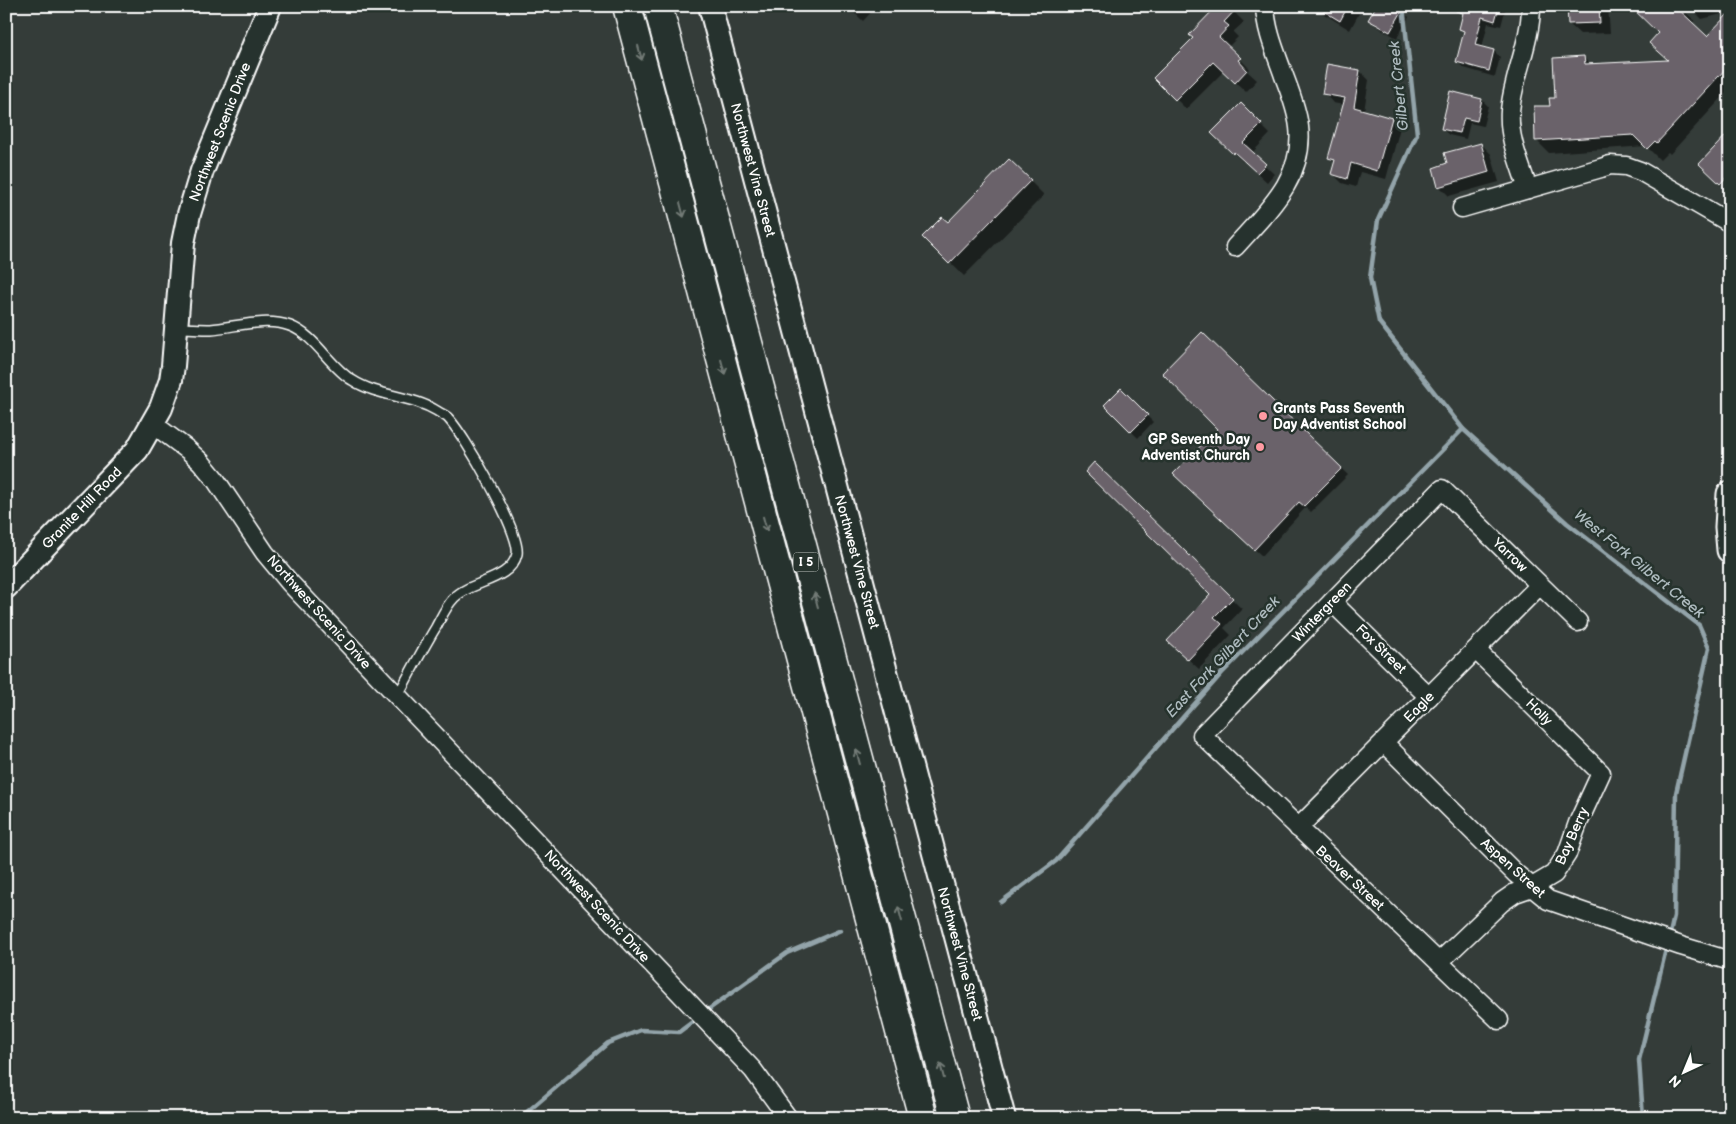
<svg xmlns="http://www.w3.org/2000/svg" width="1736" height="1124" viewBox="0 0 1736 1124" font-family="'Balsamiq Sans',sans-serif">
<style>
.shadow{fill:#0007}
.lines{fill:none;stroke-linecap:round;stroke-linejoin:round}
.stream{stroke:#93a4aa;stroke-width:4.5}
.building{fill:#6b626a;stroke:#fff}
.service-casing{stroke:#fff;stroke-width:12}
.minor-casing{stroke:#fff;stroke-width:21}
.tertiary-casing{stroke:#fff;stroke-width:26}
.secondary-casing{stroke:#fff;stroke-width:29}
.motorway-casing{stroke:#fff;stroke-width:31}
.service{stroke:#26332d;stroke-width:9}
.minor{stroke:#26332d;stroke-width:18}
.tertiary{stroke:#26332d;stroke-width:22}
.secondary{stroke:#26332d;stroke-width:25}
.motorway{stroke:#26332d;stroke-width:28}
.oneway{stroke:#727a76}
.poi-dot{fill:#ff9aa2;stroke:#26332d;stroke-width:2}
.labels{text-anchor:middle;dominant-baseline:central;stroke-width:5;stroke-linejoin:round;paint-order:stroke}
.shield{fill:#26332d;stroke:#bec2c0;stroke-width:1}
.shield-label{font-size:12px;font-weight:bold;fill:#fff}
.street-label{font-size:14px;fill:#fff;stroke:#26332d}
.poi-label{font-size:14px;font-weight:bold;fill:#fff;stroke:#26332d;text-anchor:start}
.water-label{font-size:15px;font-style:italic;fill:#aebbbf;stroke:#26332d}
</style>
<rect width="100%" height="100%" fill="#343c39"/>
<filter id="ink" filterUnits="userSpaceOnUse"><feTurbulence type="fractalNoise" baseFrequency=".02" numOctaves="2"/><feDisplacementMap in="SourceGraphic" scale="10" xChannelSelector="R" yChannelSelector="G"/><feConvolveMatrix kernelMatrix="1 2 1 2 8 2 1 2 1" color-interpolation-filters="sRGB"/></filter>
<g filter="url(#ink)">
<g class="shadow">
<path d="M847 6H877L863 21Z"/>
<path d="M1228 6 1244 22 1233 32 1238 37 1228 47 1250 69 1247 71 1257 80 1246 92 1224 71 1186 109 1155 78Z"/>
<path d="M1316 6H1363L1350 30 1324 14Z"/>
<path d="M1396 6 1409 17 1397 38 1376 26 1370 19Z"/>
<path d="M1466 6 1506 7 1501 26 1488 23 1482 48 1494 51 1500 57 1495 77 1464 68 1457 62 1465 33 1460 29Z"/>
<path d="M1569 6H1608L1610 33 1580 34 1569 24Z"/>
<path d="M1630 6H1679L1695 21 1691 23 1707 37 1730 22V89L1670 154 1668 152 1660 160 1646 146 1549 153 1537 141 1551 107 1584 58 1591 65 1670 62 1659 33Z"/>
<path d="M1689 6H1730V12L1702 19Z"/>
<path d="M1360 71 1369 80 1364 111 1391 119 1400 128 1386 179 1360 172 1356 187 1342 183 1333 174 1336 164 1329 158 1344 105 1333 103 1324 93Z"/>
<path d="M1482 100 1488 106 1483 126 1470 123 1466 139 1449 135 1442 129Z"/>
<path d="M1241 105 1270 134 1252 153 1274 174 1267 182 1244 161 1243 162 1213 133Z"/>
<path d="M1730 136V192L1710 174Z"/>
<path d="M1481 144 1491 154 1499 182 1449 196 1439 186 1449 164Z"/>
<path d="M1009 160 1044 195 964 276 924 237 948 223Z"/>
<path d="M1202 334 1348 475 1311 512 1306 507 1262 556 1181 481 1219 429Z"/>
<path d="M1121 390 1153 422 1138 438 1105 405Z"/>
<path d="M1094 464 1242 609 1224 628 1231 635 1199 669 1179 651 1212 595Z"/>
</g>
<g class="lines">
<g class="stream">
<path d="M1403 6 1417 134 1378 220 1370 278 1379 322 1463 429 1567 523 1699 625 1709 648 1676 793 1674 916 1669 938"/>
<path d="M1001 902 1056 861 1222 673 1463 429"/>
<path d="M705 1012 787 953 841 930"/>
<path d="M520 1118 608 1043 641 1030 679 1032 699 1017"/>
<path d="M1643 1118 1639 1060 1667 945"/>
</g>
</g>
<g class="building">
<path d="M1217 6H1239L1224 22 1229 26 1219 37 1241 58 1238 60 1247 70 1235 83 1213 62 1175 100 1153 78 1193 38 1189 35Z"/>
<path d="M1315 6H1348L1340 21Z"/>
<path d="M1376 6H1405L1390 32 1368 20Z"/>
<path d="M1456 6H1499L1495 21 1482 17 1475 45 1494 50 1489 71 1456 62 1464 31 1459 29 1463 13 1456 11Z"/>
<path d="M1567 6H1599L1600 23 1568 24Z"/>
<path d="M1630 6H1675L1707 36 1730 12V64L1657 143 1655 141 1647 149 1633 135 1535 141 1534 106H1550L1549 98H1555L1553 58 1584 56 1585 64 1668 60 1649 43 1658 33Z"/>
<path d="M1327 64 1360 70 1354 107 1392 118 1377 171 1351 163 1347 179 1331 174 1335 160 1328 158 1345 98 1322 94Z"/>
<path d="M1450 91 1482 99 1477 121 1464 118 1460 133 1441 129Z"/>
<path d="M1241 103 1262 124 1243 143 1266 164 1257 173 1234 152 1233 154 1211 133Z"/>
<path d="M1730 131V173L1720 184 1699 164Z"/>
<path d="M1481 143 1489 172 1438 187 1433 168 1447 163 1444 153Z"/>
<path d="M1009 159 1031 180 949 264 922 237 942 217 948 222Z"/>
<path d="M1202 332 1342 468 1304 506 1299 502 1254 550 1173 474 1217 429 1162 373Z"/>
<path d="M1121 388 1148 415 1131 432 1104 405Z"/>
<path d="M1094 462 1233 598 1214 617 1222 624 1188 660 1167 641 1210 595 1085 472Z"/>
</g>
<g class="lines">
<g class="service-casing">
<path id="service" d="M177 328C188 328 200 329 211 329 236 327 265 317 290 326 315 335 330 367 352 380 378 397 411 395 437 411 440 413 444 415 447 417 463 432 521 533 517 554 511 581 470 581 454 598 446 606 441 618 436 627 422 650 410 673 397 697"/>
</g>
<g class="minor-casing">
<g id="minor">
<path d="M1528 189C1520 164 1508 138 1510 111 1513 76 1531 42 1531 6"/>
<path d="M1462 208 1601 168 1610 165 1626 166 1640 171 1730 223"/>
<path d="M1235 247C1266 212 1305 178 1299 127 1297 109 1290 92 1284 76 1276 53 1266 31 1265 6"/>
<path d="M153 424 188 450 201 462 215 479 265 553 290 583 753 1070 788 1118"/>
<path d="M1332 602 1429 697"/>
<path d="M1384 743 1516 874 1548 900 1681 946 1730 961"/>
<path d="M1298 828 1540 585"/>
<path d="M1439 962 1502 902 1515 893 1532 887 1554 874 1567 854 1578 823 1601 773 1476 650"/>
<path d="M1499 1020 1202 735 1442 489 1578 622"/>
</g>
</g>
<g class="tertiary-casing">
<g id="tertiary">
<path d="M710 6 1004 1118"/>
<path d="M6 587 137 450 161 408 171 380 173 366 183 243 189 214 202 171 270 6"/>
</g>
</g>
<g class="secondary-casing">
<path id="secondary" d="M1730 494 1728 527 1730 550"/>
</g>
<g class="motorway-casing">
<g id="motorway">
<path d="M627 6 923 1118"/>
<path d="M658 6 955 1118"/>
</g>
</g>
<use href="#service" class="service"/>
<use href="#minor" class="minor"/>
<use href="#tertiary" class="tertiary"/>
<use href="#secondary" class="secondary"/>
<use href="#motorway" class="motorway"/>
</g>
<defs><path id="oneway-shaft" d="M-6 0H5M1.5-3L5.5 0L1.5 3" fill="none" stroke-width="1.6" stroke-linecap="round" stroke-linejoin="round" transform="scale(1.25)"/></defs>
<g class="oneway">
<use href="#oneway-shaft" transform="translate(640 53) rotate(75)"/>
<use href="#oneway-shaft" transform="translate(682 210) rotate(75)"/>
<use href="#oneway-shaft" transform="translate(723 367) rotate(75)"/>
<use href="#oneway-shaft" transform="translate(765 524) rotate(75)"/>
<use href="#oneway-shaft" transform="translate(816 600) rotate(-105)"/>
<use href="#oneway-shaft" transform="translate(858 757) rotate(-105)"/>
<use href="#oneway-shaft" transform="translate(900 914) rotate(-105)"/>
<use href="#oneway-shaft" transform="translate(942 1071) rotate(-105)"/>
</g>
</g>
<g class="poi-dot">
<circle cx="1263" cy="416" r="5"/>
<circle cx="1260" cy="447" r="5"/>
</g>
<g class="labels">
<rect class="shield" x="793.5" y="552.5" width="25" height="19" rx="4"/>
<g class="shield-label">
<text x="806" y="562">I 5</text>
</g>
<g class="street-label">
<text transform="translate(220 132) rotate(-69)">Northwest Scenic Drive</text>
<text transform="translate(753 170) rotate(75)">Northwest Vine Street</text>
<text transform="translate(82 508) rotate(-46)">Granite Hill Road</text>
<text transform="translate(1510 555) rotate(44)">Yarrow</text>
<text transform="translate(857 562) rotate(75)">Northwest Vine Street</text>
<text transform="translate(319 612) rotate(48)">Northwest Scenic Drive</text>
<text transform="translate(1322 612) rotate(-46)">Wintergreen</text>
<text transform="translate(1381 649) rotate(44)">Fox Street</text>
<text transform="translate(1419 707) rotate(-46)">Eagle</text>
<text transform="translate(1539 712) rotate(45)">Holly</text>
<text transform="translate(1572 836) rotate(-66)">Bay Berry</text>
<text transform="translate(1513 868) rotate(42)">Aspen Street</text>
<text transform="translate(1350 878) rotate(43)">Beaver Street</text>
<text transform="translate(597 906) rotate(47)">Northwest Scenic Drive</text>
<text transform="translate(960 954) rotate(75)">Northwest Vine Street</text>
</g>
<g class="poi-label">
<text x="1273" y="408">Grants Pass Seventh<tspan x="1273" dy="16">Day Adventist School</tspan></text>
<text x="1250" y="439" text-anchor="end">GP Seventh Day<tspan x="1250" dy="16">Adventist Church</tspan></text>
</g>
<g class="water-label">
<text transform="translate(1399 86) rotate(-96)">Gilbert Creek</text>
<text transform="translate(1639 564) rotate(39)">West Fork Gilbert Creek</text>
<text transform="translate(1223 657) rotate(-47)">East Fork Gilbert Creek</text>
</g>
</g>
<rect width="1736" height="1124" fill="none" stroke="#26332d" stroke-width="25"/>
<rect x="12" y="12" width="1711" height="1099" fill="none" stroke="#fff" stroke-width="2" filter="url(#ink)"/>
<g transform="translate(1684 1072) rotate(224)" stroke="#26332d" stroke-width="4" paint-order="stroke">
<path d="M0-4L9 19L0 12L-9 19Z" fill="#ffffff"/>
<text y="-8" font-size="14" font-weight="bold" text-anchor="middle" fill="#ffffff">N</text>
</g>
</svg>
